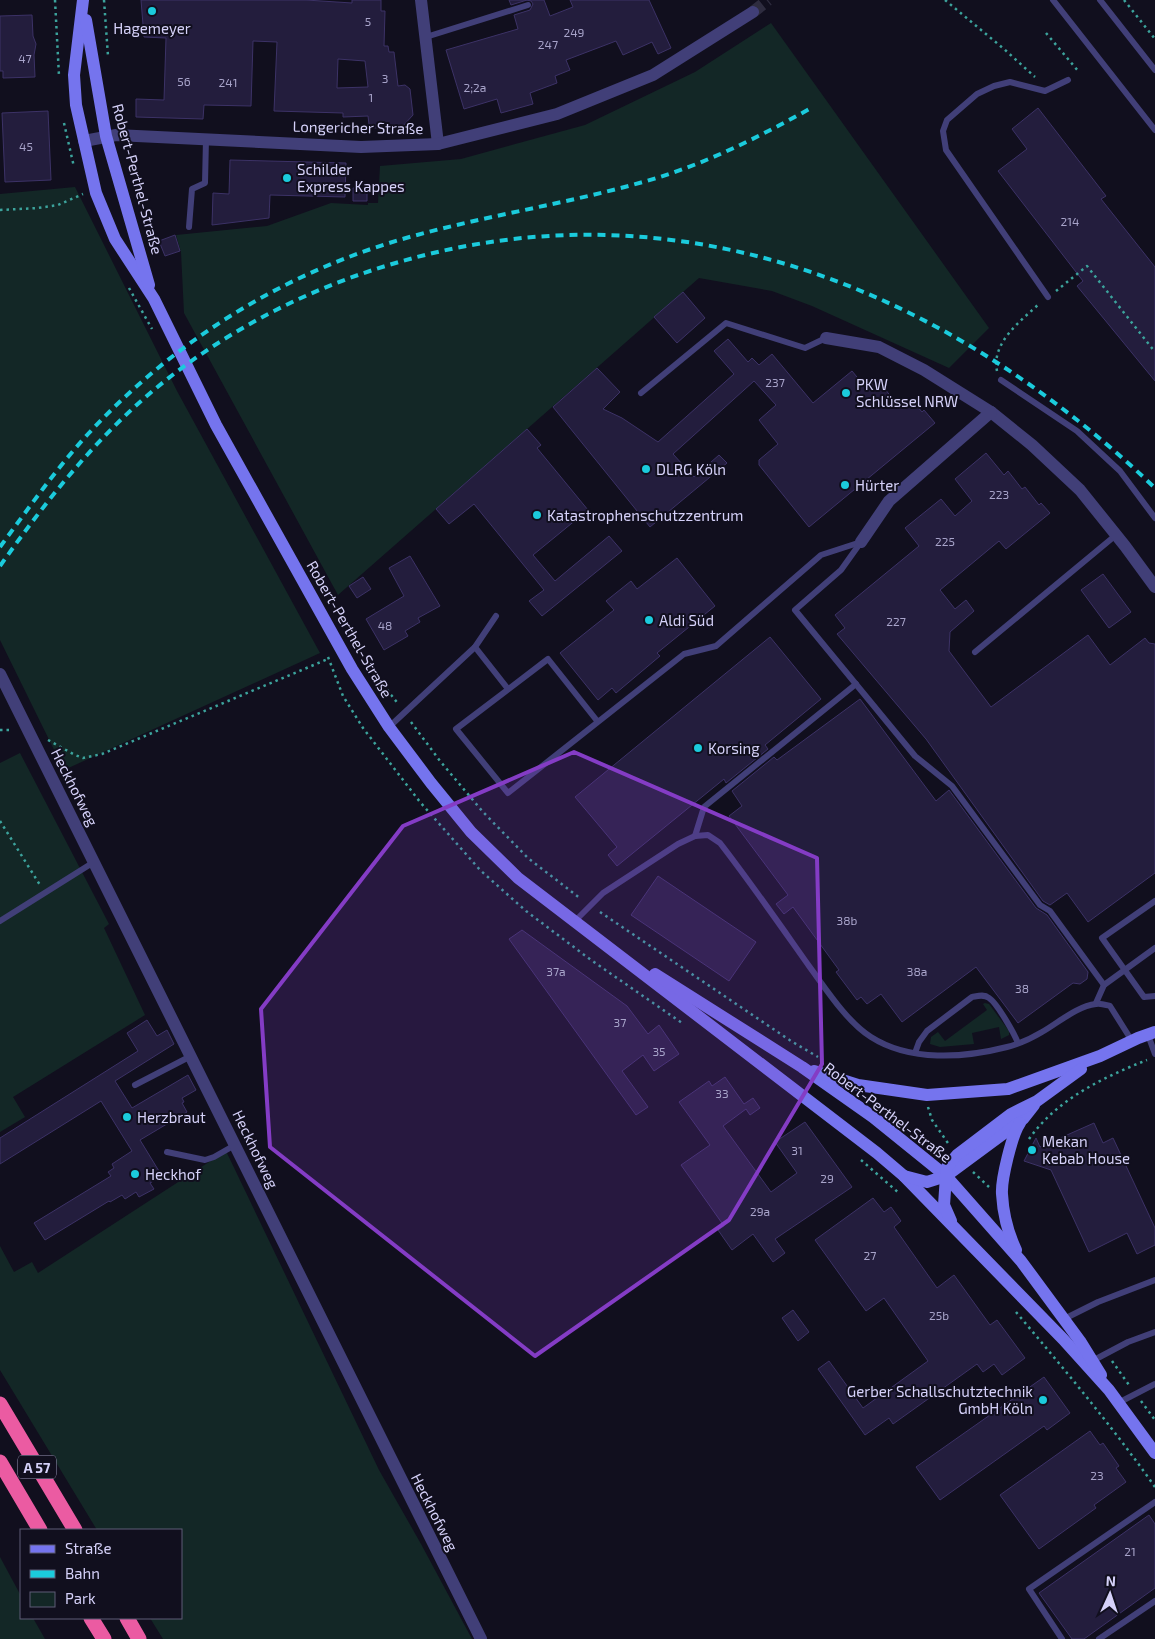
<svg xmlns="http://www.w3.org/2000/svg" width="1155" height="1639" viewBox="0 0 1155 1639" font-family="'Exo 2',sans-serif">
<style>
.green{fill:#132726}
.building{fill:#231d3d;stroke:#3c3266;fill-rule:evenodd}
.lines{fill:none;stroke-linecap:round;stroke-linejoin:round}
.street-tunnel{stroke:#2e2c3f;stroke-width:12;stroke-dasharray:12 6;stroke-linecap:butt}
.path{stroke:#3ca39c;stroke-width:2.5;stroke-dasharray:2.5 4;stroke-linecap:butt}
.lane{stroke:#413f78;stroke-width:6}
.street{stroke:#413f78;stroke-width:12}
.secondary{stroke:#7574ee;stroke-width:12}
.highway{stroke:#eb5ba2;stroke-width:15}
.rail{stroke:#1bcbdc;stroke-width:4;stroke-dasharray:8 6;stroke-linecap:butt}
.marked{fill:#843cc5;fill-opacity:0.2;stroke:#843cc5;stroke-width:4;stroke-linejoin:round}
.poi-dot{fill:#1bcbdc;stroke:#110f1e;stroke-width:2}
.labels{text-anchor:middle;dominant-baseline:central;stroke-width:4;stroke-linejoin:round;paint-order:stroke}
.number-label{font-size:12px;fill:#a8a4ca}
.shield{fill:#110f1e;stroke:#9a97b7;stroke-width:1}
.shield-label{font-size:14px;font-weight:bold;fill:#d5d1f9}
.poi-label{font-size:15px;fill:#d5d1f9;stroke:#110f1e;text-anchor:start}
.street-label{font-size:15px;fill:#d5d1f9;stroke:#110f1e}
</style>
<rect width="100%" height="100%" fill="#110f1e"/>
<g class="green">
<path d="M771 23 989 328 949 368 812 306 772 291 699 278 338 595 184 313 181 252 176 235 267 226 331 203 368 205V203H378L380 166 461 159 585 125 695 72Z"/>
<path d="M75 187 177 391 320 653 64 770 0 640V194Z"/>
<path d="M20 753 109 924 104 928 145 1015 13 1097 25 1117 0 1132V763Z"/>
<path d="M985 1003 989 1004 1009 1031V1035L1001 1039 999 1027 972 1033 974 1044 940 1047 930 1044 931 1037 938 1032 945 1041 987 1010 983 1004Z"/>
<path d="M226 1151 379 1470 421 1544 472 1639H163L150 1618H181V1530H97L0 1370V1246L14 1272 32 1262 38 1273Z"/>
<path d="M0 1557 21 1596V1618H33L45 1639H0Z"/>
</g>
<g class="building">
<path d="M141 0H306L352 3V0H381V11H385L384 46H388L389 52H394L398 86 405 85 410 89 413 115 402 127 373 128 369 124 368 116 343 117V113L274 111 277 42 253 41 251 106 204 105 203 119 136 117V99L164 100 166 38 144 37ZM338 59 365 61 368 87 337 88Z"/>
<path d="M509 0H544L550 16 573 7 570 0H649L671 48 658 54 652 42 623 55 616 41 566 60 570 70 555 76 557 83 530 93 533 104 501 113 497 99 464 109 446 50 518 29 514 15 530 10 533 4 531 1 527 0 511 5Z"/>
<path d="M32 15 33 36 36 44 34 55 35 77 3 78V71H0V16Z"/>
<path d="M1038 108 1106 196 1101 199 1155 267V381L1077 286 1083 281 998 171 1027 149 1012 129Z"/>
<path d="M48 111 51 180 5 182 2 113Z"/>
<path d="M230 160 346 163 345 197 270 195 269 218 212 225 213 193 229 194Z"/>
<path d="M353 188 367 189V201H353Z"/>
<path d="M175 235 180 251 165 256 159 241Z"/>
<path d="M683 292 705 318 677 343 654 317Z"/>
<path d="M728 339 748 362 752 358 759 365 772 354 813 403 852 371 866 388 877 379 900 408 911 399 922 412 924 410 935 423 809 527 759 465V460L778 444 759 420 776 405 754 381 673 454 694 477 719 455 727 463 650 527 553 407 597 368 620 392 603 409 622 418 658 442 734 374 714 351Z"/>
<path d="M527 429 541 445 537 448 588 510 533 555 555 581 609 536 622 551 542 616 529 601 544 590 474 504 449 524 436 509Z"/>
<path d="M986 453 1004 475 1008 471 1022 489 1025 487 1039 505 1041 503 1050 513 1006 549 999 541 940 590 955 609 966 600 974 611 950 632 949 651 991 707 1088 635 1110 665 1145 638 1149 643 1155 644V873L1088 922 1067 893 1050 905 1043 901 926 739 837 634 845 628 835 615 919 546 905 528 941 499 955 516 972 501 955 479Z"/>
<path d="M410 556 440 606 418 618 420 622 405 631 408 636 384 650 366 619 404 596 389 568Z"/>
<path d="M677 558 715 606 657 653 660 656 616 693 612 688 598 700 560 653 614 610 606 601 631 581 637 589Z"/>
<path d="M1103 574 1131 612 1109 628 1081 590Z"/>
<path d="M363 577 371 589 357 598 349 586Z"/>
<path d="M770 637 821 699 765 745 768 749 726 783 724 779 617 866 608 855 617 847 575 797Z"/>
<path d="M860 699 936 801 949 790 1036 908 1047 915 1088 972 1087 979 1080 984 1073 983 1018 1023 976 967 902 1022 881 994 867 1004 861 997 857 1000 836 972 839 970 793 907 784 914 776 904 788 895 729 816 742 806 732 791 774 757 777 760Z"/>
<path d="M658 876 756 942 729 981 631 915Z"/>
<path d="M522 930 627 1006 648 1034 659 1025 679 1054 654 1071 643 1055 622 1071 648 1107 636 1115 509 939Z"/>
<path d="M147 1020 157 1036 167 1030 174 1044 115 1081 132 1108 188 1075 196 1090 182 1098 184 1102 182 1103 187 1112 140 1140 162 1176 150 1183 154 1189 139 1197 136 1192 125 1199 122 1195 110 1202 109 1201 45 1240 34 1223 111 1176 108 1172 114 1168 112 1164 132 1151 101 1101 0 1164V1138L138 1051 127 1033Z"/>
<path d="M725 1077 744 1104 753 1098 760 1108 750 1115 746 1109 723 1126 771 1192 797 1173 775 1142 805 1122 852 1187 775 1239 785 1253 773 1262 753 1234 732 1250 718 1230 724 1226 681 1165 710 1145 679 1102 709 1081 712 1086Z"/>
<path d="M1094 1123 1103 1143 1113 1138 1155 1228V1245L1137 1254 1127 1233 1089 1252 1051 1170 1024 1161 1036 1138 1040 1147Z"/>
<path d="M873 1198 884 1212 891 1207 901 1221 894 1227 937 1288 954 1275 990 1325 997 1320 1025 1358 1002 1375 994 1364 983 1372 977 1364 893 1424 889 1418 865 1435 818 1369 829 1361 863 1408 928 1361 884 1298 866 1311 815 1240Z"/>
<path d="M793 1310 809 1332 798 1341 782 1318Z"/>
<path d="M1044 1377 1070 1413 1047 1430 1044 1426 940 1500 916 1467Z"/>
<path d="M1090 1431 1100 1445 1103 1443 1119 1466 1116 1468 1126 1482 1094 1505 1096 1508 1039 1549 1000 1495Z"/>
<path d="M1149 1515 1155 1524V1588L1084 1639H1072L1039 1593Z"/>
</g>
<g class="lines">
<path class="street-tunnel" d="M753 12 768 0"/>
<g class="path">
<path d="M55 0 59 76"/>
<path d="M104 0 108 56"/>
<path d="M945 0 1004 49 1035 77"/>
<path d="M1124 0 1155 39"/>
<path d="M1046 33 1079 72"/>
<path d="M64 123 74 167"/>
<path d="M0 210 38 208 58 205 83 194"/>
<path d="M129 288 152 329"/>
<path d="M1056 291 1087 266 1155 352"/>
<path d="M997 371C991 342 1022 320 1040 303"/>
<path d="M328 657 343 696 363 728 420 802 480 870 526 911 591 960 682 1023"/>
<path d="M367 664 399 705"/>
<path d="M411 722 440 761 483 812 528 858 581 899"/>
<path d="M0 730H12"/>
<path d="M48 740 75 755 83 758 102 754 328 659"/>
<path d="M0 821 40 885"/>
<path d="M600 912 791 1041 818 1057"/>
<path d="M928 1107 932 1120 950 1146"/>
<path d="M1029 1139C1057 1099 1104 1077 1147 1060"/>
<path d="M861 1160 900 1194"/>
<path d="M973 1172 989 1187"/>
<path d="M1016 1312C1064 1369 1112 1426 1155 1487"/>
<path d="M1112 1361 1129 1385"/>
<path d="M1141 1401 1155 1420"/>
</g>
<g class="lane">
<path d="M1053 0 1155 130"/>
<path d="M1100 0 1155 70"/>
<path d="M426 37 528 5"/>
<path d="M189 227 192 189 205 183 206 139"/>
<path d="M1048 297 946 150 943 131 947 120 977 94 994 86 1010 82 1045 91 1068 80"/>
<path d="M1001 380 1077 431 1120 471 1155 518"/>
<path d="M641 393 726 323 805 348 826 338"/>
<path d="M861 542 841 570 795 610 915 756 952 786 1040 905 1050 911 1104 985"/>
<path d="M475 647 508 689"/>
<path d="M975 652 1116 535"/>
<path d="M598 722 548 659 456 729 508 793 684 654 716 646 821 555 861 542"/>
<path d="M389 727 475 647 496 616"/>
<path d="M695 836 704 807 856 684"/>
<path d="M1155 901 1102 938 1144 997 1155 996"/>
<path d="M0 921 94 862"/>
<path d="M574 922 603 893 678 844 695 836 708 835 720 843C751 883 780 925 809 966 826 989 847 1022 871 1037 910 1062 964 1058 1007 1047 1019 1044 1032 1038 1042 1032 1058 1023 1077 1006 1096 1004 1100 1003 1106 1005 1110 1006L1132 1041"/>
<path d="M1096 1003 1104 985 1155 948"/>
<path d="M1148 1035 1155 1054"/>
<path d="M915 1053 919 1042 927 1031 972 997C978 996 984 994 989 998 997 1003 1014 1033 1018 1043"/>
<path d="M135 1085 191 1056"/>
<path d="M167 1152 205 1160 214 1157 235 1145"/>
<path d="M1064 1319 1098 1302 1155 1280"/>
<path d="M1094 1360 1128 1342 1155 1332"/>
<path d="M1118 1403 1155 1384"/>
<path d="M1062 1639 1029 1589 1155 1502"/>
<path d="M1099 1639 1155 1601"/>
</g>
<g class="street">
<path d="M421 0 438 144"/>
<path d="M84 141 116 135 361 147 438 144 557 114 653 75 753 12"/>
<path d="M826 338 879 347 924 370 991 412 1032 445 1080 490 1125 546 1155 587"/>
<path d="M861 542 889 501 991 412"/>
<path d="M0 674 481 1639"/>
</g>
<g class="secondary">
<path d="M83 0 74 75 76 105 96 193 115 239 154 299 216 425 352 669 389 727 431 783 471 832 518 878 877 1153 904 1176 1063 1339 1109 1390 1155 1453"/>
<path d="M86 20 106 136 149 285"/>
<path d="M655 974 802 1067 873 1117 946 1176 1021 1261 1080 1341 1101 1375"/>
<path d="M814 1071 858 1085 927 1095 1008 1089 1100 1056 1138 1038 1155 1032"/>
<path d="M904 1176 927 1182 946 1176 1023 1119 1034 1105"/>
<path d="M951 1221 944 1205 946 1176 947 1167 957 1155 1011 1114 1037 1101 1081 1069"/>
<path d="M1016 1250C1008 1233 1003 1213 1002 1194 1001 1180 1012 1134 1020 1123"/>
</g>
<g class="highway">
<path d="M0 1404 75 1530"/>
<path d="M0 1462 40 1530"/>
<path d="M91 1618 104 1639"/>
<path d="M127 1618 139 1639"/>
</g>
<g class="rail">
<path d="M0 547C28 509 56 469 88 434 174 341 283 273 406 238 484 216 565 204 643 182 704 165 759 137 813 107"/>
<path d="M0 566C46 501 94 440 155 389 226 330 311 287 399 262 682 180 949 291 1155 488"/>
</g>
</g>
<path class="marked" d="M574 752 817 858 822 1064 729 1220 535 1356 270 1147 261 1009 403 826Z"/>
<g class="poi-dot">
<circle cx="152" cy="11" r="5"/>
<circle cx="287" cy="178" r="5"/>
<circle cx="846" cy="393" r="5"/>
<circle cx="646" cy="469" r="5"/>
<circle cx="845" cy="485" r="5"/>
<circle cx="537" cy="515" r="5"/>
<circle cx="649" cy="620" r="5"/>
<circle cx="698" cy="748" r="5"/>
<circle cx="127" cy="1117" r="5"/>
<circle cx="1032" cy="1150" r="5"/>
<circle cx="135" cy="1174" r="5"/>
<circle cx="1043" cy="1400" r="5"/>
</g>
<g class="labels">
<g class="number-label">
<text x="368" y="21">5</text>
<text x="574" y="32">249</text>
<text x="548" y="44">247</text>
<text x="25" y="58">47</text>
<text x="385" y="78">3</text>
<text x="184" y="81">56</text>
<text x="228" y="82">241</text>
<text x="475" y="87">2;2a</text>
<text x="371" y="97">1</text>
<text x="26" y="146">45</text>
<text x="1070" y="221">214</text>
<text x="775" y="382">237</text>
<text x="999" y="494">223</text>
<text x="945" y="541">225</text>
<text x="896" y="621">227</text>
<text x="385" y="625">48</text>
<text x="847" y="920">38b</text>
<text x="556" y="971">37a</text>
<text x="917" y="971">38a</text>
<text x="1022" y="988">38</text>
<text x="620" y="1022">37</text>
<text x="659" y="1051">35</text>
<text x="722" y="1093">33</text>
<text x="797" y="1150">31</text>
<text x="827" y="1178">29</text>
<text x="760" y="1211">29a</text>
<text x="870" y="1255">27</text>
<text x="939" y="1315">25b</text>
<text x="1097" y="1475">23</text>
<text x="1130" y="1551">21</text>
</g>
<rect class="shield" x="18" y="1455.5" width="38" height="23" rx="4"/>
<g class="shield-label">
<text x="37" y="1467">A 57</text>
</g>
<g class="poi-label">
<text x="152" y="28" text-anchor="middle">Hagemeyer</text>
<text x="297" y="169">Schilder<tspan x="297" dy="17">Express Kappes</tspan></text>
<text x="856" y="384">PKW<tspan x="856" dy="17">Schlüssel NRW</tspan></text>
<text x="656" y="469">DLRG Köln</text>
<text x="855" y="485">Hürter</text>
<text x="547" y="515">Katastrophenschutzzentrum</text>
<text x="659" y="620">Aldi Süd</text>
<text x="708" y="748">Korsing</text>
<text x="137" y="1117">Herzbraut</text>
<text x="1042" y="1141">Mekan<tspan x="1042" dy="17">Kebab House</tspan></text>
<text x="145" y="1174">Heckhof</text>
<text x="1033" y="1391" text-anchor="end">Gerber Schallschutztechnik<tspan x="1033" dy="17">GmbH Köln</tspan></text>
</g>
<g class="street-label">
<text transform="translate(358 127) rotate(1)">Longericher Straße</text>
<text transform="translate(138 179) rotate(75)">Robert-Perthel-Straße</text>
<text transform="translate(350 629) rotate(60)">Robert-Perthel-Straße</text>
<text transform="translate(75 787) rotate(63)">Heckhofweg</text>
<text transform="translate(888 1112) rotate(37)">Robert-Perthel-Straße</text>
<text transform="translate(256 1149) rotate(64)">Heckhofweg</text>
<text transform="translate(435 1512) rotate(63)">Heckhofweg</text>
</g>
</g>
<rect x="20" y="1529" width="162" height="90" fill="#110f1e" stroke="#5f5d76"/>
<rect x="30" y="1545" width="25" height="8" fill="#7574ee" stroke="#5f5d76"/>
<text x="65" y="1554" font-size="15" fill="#d5d1f9">Straße</text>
<rect x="30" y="1570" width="25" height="8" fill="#1bcbdc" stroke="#5f5d76"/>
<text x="65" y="1579" font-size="15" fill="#d5d1f9">Bahn</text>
<rect x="30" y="1592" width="25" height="15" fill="#132726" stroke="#5f5d76"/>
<text x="65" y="1604" font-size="15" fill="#d5d1f9">Park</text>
<g transform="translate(1110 1594) rotate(3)" stroke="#110f1e" stroke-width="4" paint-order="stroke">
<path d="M0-4L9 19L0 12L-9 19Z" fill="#d5d1f9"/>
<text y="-8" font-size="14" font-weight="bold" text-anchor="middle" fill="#d5d1f9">N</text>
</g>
</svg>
